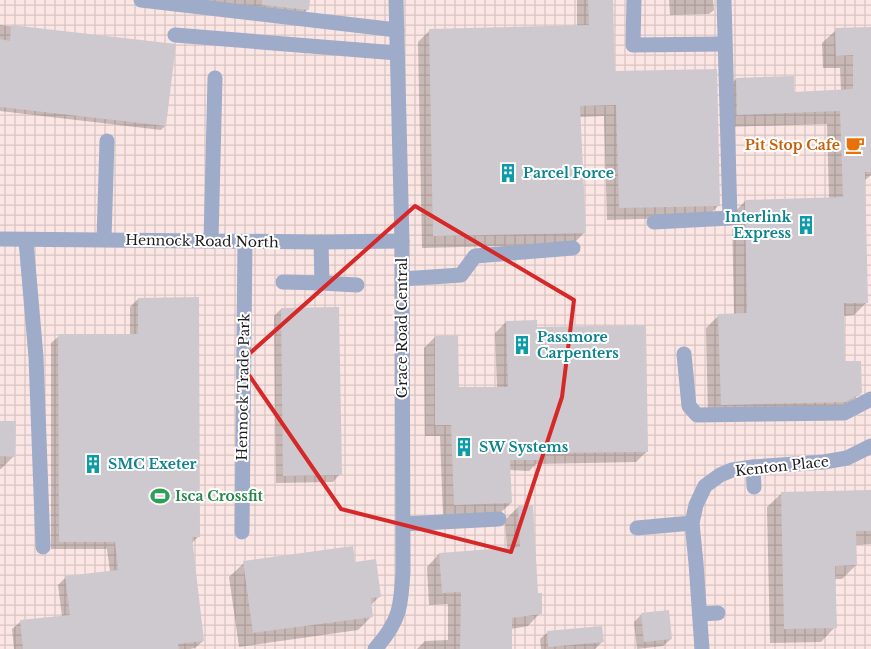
<svg xmlns="http://www.w3.org/2000/svg" width="871" height="649" viewBox="0 0 871 649" font-family="'Libre Baskerville',serif">
<style>
.industrial{fill:url(#industrial-grid)}
.shadow{fill:#0003}
.building{fill:#cec9ce}
.lines{fill:none;stroke-linecap:round;stroke-linejoin:round}
.minor{stroke:#9eacca;stroke-width:15}
.marked{fill:none;stroke:#d62828;stroke-width:4;stroke-linejoin:round}
.labels{text-anchor:middle;dominant-baseline:central;stroke-width:4;stroke-linejoin:round;paint-order:stroke}
.food-label{font-size:14px;font-weight:bold;fill:#c56008;stroke:#fff;text-anchor:end}
.culture-label{font-size:14px;font-weight:bold;fill:#0d838f;stroke:#fff;text-anchor:start}
.street-label{font-size:14px;fill:#1e1c1e;stroke:#fff}
.leisure-label{font-size:14px;font-weight:bold;fill:#27864d;stroke:#fff;text-anchor:start}
</style>
<defs>
<pattern id="industrial-grid" width="8" height="8" patternUnits="userSpaceOnUse" patternTransform="scale(1.25)"><rect width="8" height="8" fill="#fbe6e4"/><path d="M0 4h8M4 0v8" fill="none" stroke="#d7c5c3"/></pattern>
</defs>
<rect width="100%" height="100%" fill="#f8f4f9"/>
<rect class="industrial" x="0" y="0" width="871" height="649"/>
<g class="shadow">
<path d="M201 0H309L307 10 300 17Z"/>
<path d="M577 0H612L614 72 719 205 707 217 607 220 604 116 580 117 585 232 573 244 422 248 418 42 430 30 577 27Z"/>
<path d="M669 0H713L714 10 709 14 670 15Z"/>
<path d="M0 25 174 46 165 126 161 130 0 111Z"/>
<path d="M871 28V175L864 181 867 302 854 315 843 316 844 362 860 393 847 406 708 418 706 328 719 315 734 314 732 215 745 201 829 199 827 124 724 127 723 92 736 79 793 94 841 91 840 68H823L822 43 836 30Z"/>
<path d="M138 299 199 536 191 544 203 641 195 648 190 649H14L12 629 20 622 62 617 58 585 66 577 110 572 107 549H51V343L59 336 130 335V307Z"/>
<path d="M281 309 340 474 333 482 276 483 274 316Z"/>
<path d="M506 322 536 328 647 451 636 462 536 464 529 471 509 470 511 503 499 514 443 516 440 436H425L424 348 435 337 458 388H497L495 333Z"/>
<path d="M0 422 14 456 1 469H0Z"/>
<path d="M871 491V544L855 545 856 565 842 579H834L835 627 821 642 770 643 767 507 782 493Z"/>
<path d="M518 507 540 613 528 626 511 629V649H417L425 641 448 640V604L429 605 427 567 439 554 507 549 505 520Z"/>
<path d="M244 563H354L379 597 370 606 372 616 358 630 239 647 229 577Z"/>
<path d="M641 615 671 639 663 646 637 649 634 622Z"/>
<path d="M548 632 602 642 595 649H541L540 639Z"/>
</g>
<g class="building">
<path d="M262 0H310L309 10 262 5Z"/>
<path d="M588 0H613L615 71 717 69 720 206 619 208 616 105 580 106 586 233 433 236 429 29 589 25Z"/>
<path d="M11 25 176 44 166 126 0 107V39L10 41Z"/>
<path d="M871 27V172H865L868 303H844L845 361H861L862 393 845 402 721 405 718 314 747 313 745 200 843 197 840 111 737 115 736 78 794 76V92L853 89V55L836 56 835 28Z"/>
<path d="M199 297 200 537H192L204 641 178 644 179 649H23L20 620 70 615 65 576 118 570 115 542H59L58 334H138V298Z"/>
<path d="M339 307 342 475 283 476 281 308Z"/>
<path d="M537 320V327L646 325 648 452 541 453V460H510L512 503 454 505 451 425H435V336L458 335 459 387H508L506 321Z"/>
<path d="M0 421H16L15 457 0 456Z"/>
<path d="M871 490V531H856L857 565 835 566 837 628 784 629 781 492Z"/>
<path d="M533 505 538 593H542V614L512 618V649H460L461 592 442 593 439 553 520 547 518 506Z"/>
<path d="M353 546 355 562 376 559 381 597 371 598 373 617 253 633 243 561Z"/>
<path d="M669 610 672 639 644 642 641 613Z"/>
<path d="M602 626 604 642 548 647 547 631Z"/>
</g>
<g class="lines">
<g class="minor">
<path d="M141 0 397 30"/>
<path d="M634 0 633 45 724 44"/>
<path d="M175 35 397 53"/>
<path d="M654 222 730 218 724 0"/>
<path d="M0 239 321 242 402 241"/>
<path d="M104 239 107 141"/>
<path d="M26 241 36 357 43 547"/>
<path d="M211 241 215 78"/>
<path d="M321 242 322 283 357 285"/>
<path d="M402 279 461 275 475 256 573 248"/>
<path d="M283 282 322 283"/>
<path d="M684 354 689 406 697 415 844 413 871 399"/>
<path d="M753 467 754 487"/>
<path d="M403 524 499 519"/>
<path d="M637 528 692 523"/>
<path d="M242 532 245 241"/>
<path d="M700 614 718 613"/>
<path d="M375 649C400 621 401 607 403 571L402 241 396 0"/>
<path d="M702 649 696 563 692 523 696 505 705 486 720 475 732 470 753 467 824 462 847 458 871 446"/>
</g>
</g>
<path class="marked" d="M415 206 574 300 562 397 511 552 341 509 240 362Z"/>
<defs>
<g id="cafe-bare" transform="scale(1.5)"><path d="M-5.5-4.5H6V0H3Q3 3.5 0 3.5H-2.5Q-5.5 3.5-5.5 0ZM3-3.2v2h1.7v-2ZM-6 4.5H4V6H-6Z" fill="#e8710a" stroke="#fff" stroke-width="2.5" paint-order="stroke"/></g>
<g id="building-bare" transform="scale(1.5)"><path d="M-4-6H4V6H1V3H-1V6H-4ZM-2.5-4.3h1.7v1.8h-1.7ZM.8-4.3h1.7v1.8H.8ZM-2.5-1h1.7V.8h-1.7ZM.8-1h1.7V.8H.8Z" fill="#0f9aa8" stroke="#fff" stroke-width="2.5" paint-order="stroke"/></g>
<g id="stadium-bare" transform="scale(1.5)"><path d="M0-5a6.5 5 0 1 0 0 10a6.5 5 0 1 0 0-10ZM-3.5-1.8h7v3.6h-7Z" fill="#2e9e5b" stroke="#fff" stroke-width="2.5" paint-order="stroke"/></g>
</defs>
<g fill-rule="evenodd">
<use href="#cafe-bare" x="855" y="145"/>
<use href="#building-bare" x="508" y="173"/>
<use href="#building-bare" x="806" y="225"/>
<use href="#building-bare" x="522" y="345"/>
<use href="#building-bare" x="464" y="447"/>
<use href="#building-bare" x="93" y="464"/>
<use href="#stadium-bare" x="160" y="496"/>
</g>
<g class="labels">
<g class="food-label">
<text x="840" y="145">Pit Stop Cafe</text>
</g>
<g class="culture-label">
<text x="523" y="173">Parcel Force</text>
<text x="791" y="217" text-anchor="end">Interlink<tspan x="791" dy="16">Express</tspan></text>
<text x="537" y="337">Passmore<tspan x="537" dy="16">Carpenters</tspan></text>
<text x="479" y="447">SW Systems</text>
<text x="108" y="464">SMC Exeter</text>
</g>
<g class="street-label">
<text transform="translate(202 241) rotate(1)">Hennock Road North</text>
<text transform="translate(402 328) rotate(-90)">Grace Road Central</text>
<text transform="translate(243 387) rotate(-89)">Hennock Trade Park</text>
<text transform="translate(782 466) rotate(-6)">Kenton Place</text>
</g>
<g class="leisure-label">
<text x="175" y="496">Isca Crossfit</text>
</g>
</g>
</svg>
